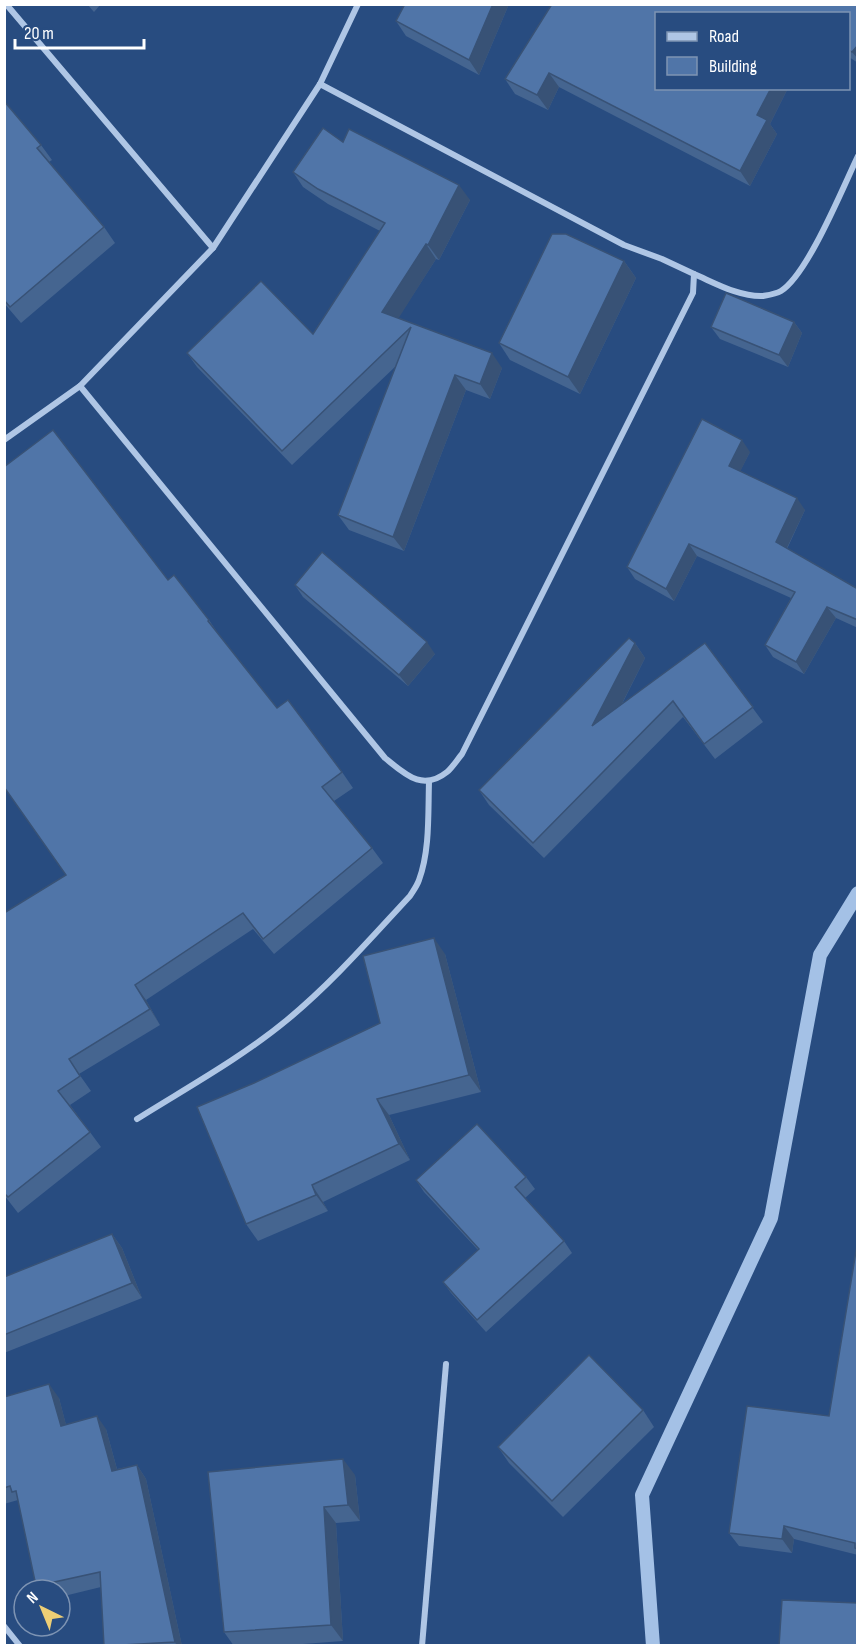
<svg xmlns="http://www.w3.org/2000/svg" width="862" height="1650" viewBox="0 0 862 1650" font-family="'Sofia Sans Condensed',sans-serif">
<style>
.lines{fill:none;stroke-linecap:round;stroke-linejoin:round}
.stream{stroke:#a4c1e6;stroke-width:14}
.street{stroke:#afc6e5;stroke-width:6}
.wall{fill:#456590}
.shaded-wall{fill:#385276}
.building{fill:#5075a8;stroke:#385276;stroke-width:1.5}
</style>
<rect width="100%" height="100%" fill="#284c80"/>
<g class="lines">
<path class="stream" d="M653 1646 642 1495 771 1218 820 955 858 893"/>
<g class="street">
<path d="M6 4 213 248"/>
<path d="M694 274C715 283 739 297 763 296 769 295 776 294 781 291 808 274 843 187 858 156"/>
<path d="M80 386 385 758C405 774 422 792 447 772 452 768 457 760 462 754L693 293 694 274 662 259 624 245 320 84"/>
<path d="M4 440 80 386 213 248 320 84 358 4"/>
<path d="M137 1119C188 1087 241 1058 287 1020 332 983 370 939 410 896 413 891 417 886 419 880 430 850 428 814 429 782"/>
<path d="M4 1626 20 1646"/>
<path d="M422 1646 446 1364"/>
</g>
</g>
<g class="wall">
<path d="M87 4H101L94 12Z"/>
<path d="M509 4 479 75 406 36 396 21Z"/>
<path d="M552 4H858V63L849 57V14H657V88H788L770 124 777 134 750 186 559 87 548 110 515 94 505 79Z"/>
<path d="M4 101 41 145 52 160 49 162 104 227 115 243 21 323 4 303Z"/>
<path d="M343 142 470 200 439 260 436 259 398 318 502 368 490 399 466 390 404 551 349 530 338 515 396 366 292 465 197 367 187 353 313 334 380 231 328 204 303 187 293 172Z"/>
<path d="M624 261 636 278 580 394 510 360 499 343Z"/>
<path d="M794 322 802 333 788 367 720 339 711 327Z"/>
<path d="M750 452 740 471 805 510 787 549 858 589V628L836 618 804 674 773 657 765 645 791 598 697 556 674 601 635 579 627 567Z"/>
<path d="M168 580 209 620 219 635 277 708 342 772 353 788 334 801 372 848 383 863 274 954 253 929 146 1000 160 1025 79 1074 91 1091 70 1105 101 1147 18 1213 4 1195V913L66 875Z"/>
<path d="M295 585 435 654 408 686 303 597Z"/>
<path d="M635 643 645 658 622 704 705 643 763 722 715 759 683 717 544 858 489 805 479 790Z"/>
<path d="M445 954 481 1092 389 1115 410 1160 323 1202 328 1211 258 1241 246 1224 254 1083 380 1023Z"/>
<path d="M526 1177 535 1189 525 1198 564 1241 572 1253 486 1332 451 1293 443 1282 478 1250 424 1192 416 1180Z"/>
<path d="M112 1234 122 1248 142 1298 4 1353V1277Z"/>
<path d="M858 1239V1555L794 1539 792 1553 739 1546 729 1533 829 1416Z"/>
<path d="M4 1397 59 1398 66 1425 106 1429 117 1469 137 1465 146 1479 182 1646H104L101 1587 60 1597V1590H39L36 1586 18 1500 4 1504Z"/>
<path d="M643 1410 654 1427 563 1517 509 1463 498 1447Z"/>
<path d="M208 1472 355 1475 360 1521 336 1523 343 1641 276 1646H234L224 1632Z"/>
</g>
<g class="shaded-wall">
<path d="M493 4H509L479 75 469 60Z"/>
<path d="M858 45V59L852 52Z"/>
<path d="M549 73 559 87 548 110 537 95Z"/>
<path d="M771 88H788L770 124 777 134 750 186 740 171 757 115Z"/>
<path d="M459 185 470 200 439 260 428 245Z"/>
<path d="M426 244 436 259 393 327 382 312Z"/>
<path d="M624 261 636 278 580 394 568 377Z"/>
<path d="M794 322 802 333 788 367 779 355Z"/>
<path d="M492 353 502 368 490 399 480 384Z"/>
<path d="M455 375 466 390 404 551 393 537Z"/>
<path d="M742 440 750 452 737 478 729 466Z"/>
<path d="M797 498 805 510 784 554 776 542Z"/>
<path d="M689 544 697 556 674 601 666 589Z"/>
<path d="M827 607 836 618 804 674 796 662Z"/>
<path d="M427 642 435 654 408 686 399 675Z"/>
<path d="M635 643 645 658 603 741 592 726Z"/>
<path d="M434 938 445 954 481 1092 469 1075Z"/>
<path d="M135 985 146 1000 160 1025Z"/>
<path d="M377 1099 389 1115 410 1160 399 1144Z"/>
<path d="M312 1185 323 1202 328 1211 316 1195Z"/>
<path d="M112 1234 122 1248 142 1298 132 1283Z"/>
<path d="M49 1384 59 1398 70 1440 61 1426Z"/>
<path d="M97 1416 106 1429 121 1484 112 1471Z"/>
<path d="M343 1459 355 1475 360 1521 348 1505Z"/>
<path d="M137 1465 146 1479 182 1646H177L175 1642Z"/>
<path d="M324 1507 336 1523 343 1641 331 1625Z"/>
<path d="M784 1526 794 1539 792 1553 782 1539Z"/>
</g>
<g class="building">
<path d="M405 4H493L469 60 396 21Z"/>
<path d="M552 4H858V45L852 52 849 50V14H657V88H771L757 115 767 120 740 171 549 73 537 95 505 79Z"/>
<path d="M4 101 41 145 37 148 104 227 10 307 4 300Z"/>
<path d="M323 128 343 142 349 129 459 185 428 245 426 244 382 312 492 353 480 384 455 375 393 537 338 515 411 327 282 451 187 353 261 281 313 334 385 223 318 189 293 172Z"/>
<path d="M552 234H566L624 261 568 377 499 343Z"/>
<path d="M726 293 794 322 779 355 711 327Z"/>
<path d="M702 419 742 440 729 466 797 498 776 542 858 589V620L827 607 796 662 765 645 795 592 689 544 666 589 627 567Z"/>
<path d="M53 430 168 580 174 575 209 620 208 621 277 708 288 700 342 772 322 787 372 848 263 939 243 913 135 985 150 1009 69 1059 80 1076 58 1091 90 1132 8 1197 4 1193V913L66 875 4 787V467Z"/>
<path d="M322 552 427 642 399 675 295 585Z"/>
<path d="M629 638 635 643 592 726 705 643 753 707 704 744 673 701 533 843 479 790Z"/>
<path d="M434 938 469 1075 377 1099 399 1144 312 1185 316 1195 246 1224 197 1107 254 1083 380 1023 363 956Z"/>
<path d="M477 1124 526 1177 515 1187 564 1241 477 1320 443 1282 479 1249 416 1180Z"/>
<path d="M112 1234 132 1283 4 1335V1277Z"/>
<path d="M858 1239V1549L855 1548V1543L784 1526 782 1539 729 1533 747 1406 829 1416Z"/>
<path d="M589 1355 643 1410 552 1501 498 1447Z"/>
<path d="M49 1384 61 1426 97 1416 112 1471 137 1465 175 1642 104 1646 100 1572 36 1586 16 1491 12 1492 10 1486 4 1488V1397Z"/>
<path d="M343 1459 348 1505 324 1507 331 1625 224 1632 208 1472Z"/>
<path d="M782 1600 858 1603V1646H779Z"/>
</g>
<rect width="862" height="1650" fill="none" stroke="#ffffff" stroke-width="12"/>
<rect x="655" y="12" width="195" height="78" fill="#284c80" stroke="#7e94b3" stroke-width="1.5"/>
<rect x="667" y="32" width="30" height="9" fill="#afc6e5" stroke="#7e94b3" stroke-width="1.5"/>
<text x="709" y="42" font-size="18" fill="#ffffff">Road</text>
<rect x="667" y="57" width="30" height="18" fill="#5075a8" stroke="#7e94b3" stroke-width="1.5"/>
<text x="709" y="72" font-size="18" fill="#ffffff">Building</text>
<g transform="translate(42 1608) rotate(317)"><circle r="28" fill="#284c80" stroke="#7e94b3" stroke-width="1.5"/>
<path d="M0-4.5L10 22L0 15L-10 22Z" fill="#edce75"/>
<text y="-9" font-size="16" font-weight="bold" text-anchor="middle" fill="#ffffff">N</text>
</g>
<path d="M15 39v9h129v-9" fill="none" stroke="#ffffff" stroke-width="3"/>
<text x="24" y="39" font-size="18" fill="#ffffff" stroke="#284c80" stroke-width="4.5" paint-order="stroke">20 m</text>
</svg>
